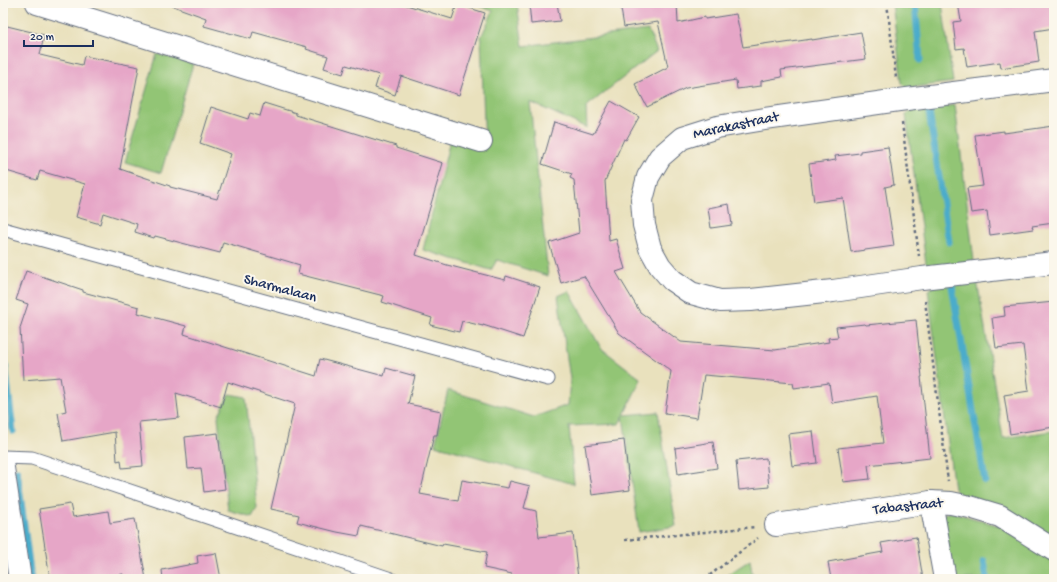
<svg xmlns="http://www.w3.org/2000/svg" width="1057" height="582" viewBox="0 0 1057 582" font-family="'Gochi Hand',sans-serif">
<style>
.green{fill:#92c575;stroke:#567a6a}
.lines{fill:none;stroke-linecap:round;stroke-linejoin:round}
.stream{stroke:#4bacca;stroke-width:7}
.building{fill:#e6a6c7}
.service-casing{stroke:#636d7f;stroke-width:15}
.minor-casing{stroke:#636d7f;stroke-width:24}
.path{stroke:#636d7f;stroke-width:2.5;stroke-dasharray:3 3;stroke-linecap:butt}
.service{stroke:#fff;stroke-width:13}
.minor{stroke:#fff;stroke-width:22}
.labels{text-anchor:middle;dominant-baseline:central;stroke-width:4;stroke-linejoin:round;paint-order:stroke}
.street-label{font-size:15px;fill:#1b2f5e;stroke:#fbf7ec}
</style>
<rect width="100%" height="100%" fill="#fbf7ec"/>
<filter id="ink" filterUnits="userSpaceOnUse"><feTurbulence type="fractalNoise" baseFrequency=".025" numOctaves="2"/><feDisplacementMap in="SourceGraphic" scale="8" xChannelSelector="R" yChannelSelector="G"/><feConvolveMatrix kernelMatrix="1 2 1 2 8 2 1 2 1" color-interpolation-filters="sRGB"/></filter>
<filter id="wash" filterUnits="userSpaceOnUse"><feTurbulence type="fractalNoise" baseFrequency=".012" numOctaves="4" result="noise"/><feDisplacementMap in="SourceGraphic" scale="16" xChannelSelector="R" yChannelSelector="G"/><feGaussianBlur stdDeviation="0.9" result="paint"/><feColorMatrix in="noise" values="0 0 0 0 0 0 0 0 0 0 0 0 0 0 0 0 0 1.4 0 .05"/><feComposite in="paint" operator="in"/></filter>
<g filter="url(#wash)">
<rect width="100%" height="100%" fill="#e9e1bd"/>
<g class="green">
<path d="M470 3H517L523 46 648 30 657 51 586 107 587 128 530 102 548 276 497 260 491 270 423 250 450 140 485 150 481 37 493 11Z"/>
<path d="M892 3H942L953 82 907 88 902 83Z"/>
<path d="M157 54 193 64 161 173 125 162Z"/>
<path d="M955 105 974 261 930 267 926 264 906 115 909 111Z"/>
<path d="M977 280 1003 438 1054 431V541L959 495 954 489 928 290 936 285Z"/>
<path d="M569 291 601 348 641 379 624 415 658 412 676 526 639 532 623 416 619 424 569 426 574 484 435 445 448 390 534 417 568 405 570 379 558 296Z"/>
<path d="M229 394 246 397 257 508 252 517 228 510 218 417Z"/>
<path d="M952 512 1000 526 1054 562V579H952L943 514Z"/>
<path d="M750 560 753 579H721Z"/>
</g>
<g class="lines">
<g class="stream">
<path d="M915 3 920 60"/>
<path d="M929 112 949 242"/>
<path d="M952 286 985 481"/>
<path d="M3 348 13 431"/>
<path d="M17 471 31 579"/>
<path d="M984 561 987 579"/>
</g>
</g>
<g id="blocks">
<g class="building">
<path d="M173 3H400L452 19 457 4 485 13 459 95 401 76 395 95 375 88 379 75 346 65 343 74 324 68 328 56 306 49 307 47 253 32 251 39 204 26 206 18 173 6Z"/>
<path d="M529 3H557L560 21 531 24Z"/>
<path d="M620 3H677L678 23 705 17V19L736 14 743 47 777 42 778 44 812 39V40L861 32 866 59 781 70 782 77 761 81V86L737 89 736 80 686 88 647 107 635 84 668 67 658 22 624 27Z"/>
<path d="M958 3H1054V28L1035 31 1039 62 1001 68 1000 62 967 67 964 48 956 49 953 22 961 21Z"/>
<path d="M3 25 44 35 40 55 82 65 84 56 139 67 120 169 170 186V187L217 199 231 154 200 143 211 107 248 119 250 113 260 116 264 103 296 113V115L396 146V148L443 163 416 255 447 265 505 280 506 276 540 287 523 338 483 325V326L462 321 459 332 430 325 432 318 382 302 384 296 298 274 300 265 223 242 220 253 155 236 154 238 135 232 137 224 103 213 100 224 76 217 85 184 40 171 37 180 3 170Z"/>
<path d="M611 101 639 117 626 140 624 139 605 181 609 241 616 239 625 269 616 272 640 312 681 342 775 350 829 342 828 338 838 337 836 327 865 324 866 325 916 320 922 377H921L930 458 868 465 870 479 843 482 838 448 883 443 877 396 832 403 829 383 794 388 793 383 704 375 697 418 665 413 671 371 619 333 584 276 561 283 549 243 579 233 574 180 570 178 572 174 542 164 554 122 593 134Z"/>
<path d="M1054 126V223L1032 226 1033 229 990 235 987 211 971 213 967 188 983 186 975 135 1004 131V133Z"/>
<path d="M888 147 894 185 885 187 894 246 851 252 843 198 814 202 809 164 836 160 835 156 860 153V151Z"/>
<path d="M729 204 732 225 711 228 708 208Z"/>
<path d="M26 271 83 290V292L139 307 138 313 186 326 184 334 316 376 320 359 384 376 386 368 415 376 408 404 441 411 437 435H434L420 494 458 501 462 480 508 488 510 481 530 486 524 508 536 511 539 537 573 533 578 579H513L512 574 484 568 487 552 443 544 442 546 361 526 359 536 337 532 297 522 299 515 271 509 295 404 228 382 221 407 176 393 179 418 139 422 143 466 122 468 121 460 117 461 115 432 63 441 58 413 66 411 60 377 23 380 20 328 28 304 16 300Z"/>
<path d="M1054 302V427L1010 434 1004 395 1029 391 1023 345 996 348 992 318 1005 316 1004 307Z"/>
<path d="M813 431 817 463 792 466 788 434Z"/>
<path d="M218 433 225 489 204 492 201 468 188 469 185 437Z"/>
<path d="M624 440 630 490 592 495 585 445Z"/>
<path d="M713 442 717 468 678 474 675 448Z"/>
<path d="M766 458 769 487 739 490 736 461Z"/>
<path d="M70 504 73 517 108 511 110 523 135 519 146 579H124L123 574 96 579H50L39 509Z"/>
<path d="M916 537 923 579H831L828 562 883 552 881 543Z"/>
<path d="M216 553 221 579H163L162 570 198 563 197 556Z"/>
</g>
</g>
</g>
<g filter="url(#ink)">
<use href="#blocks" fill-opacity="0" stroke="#636d7f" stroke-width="1"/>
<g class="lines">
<g class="service-casing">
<g id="service">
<path d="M3 229 548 379"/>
<path d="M3 457 32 458 391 579"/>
</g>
</g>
<g class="minor-casing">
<g id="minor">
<path d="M37 3 481 141"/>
<path d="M1054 80 899 100 765 119 717 127 682 138 660 157 648 177 642 200 644 225 650 248 660 266 672 280 691 293 720 301 751 300 833 291 922 278 1054 263"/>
<path d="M3 468 20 579"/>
<path d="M931 502 945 579"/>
<path d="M776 525 931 502 951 503 970 507 1000 516 1054 550"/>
</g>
</g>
<g class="path">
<path d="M887 3 896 78"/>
<path d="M902 123 919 256"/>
<path d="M925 301 948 481"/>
<path d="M625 540 755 527"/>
<path d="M705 579 758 538"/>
</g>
<use href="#service" class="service"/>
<use href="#minor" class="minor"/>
</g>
</g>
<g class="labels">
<g class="street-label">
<text transform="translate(736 126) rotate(-12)">Marakastraat</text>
<text transform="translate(280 289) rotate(15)">Sharmalaan</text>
<text transform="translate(908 507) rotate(-6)">Tabastraat</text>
</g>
</g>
<rect width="1057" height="582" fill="none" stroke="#fbf7ec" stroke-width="16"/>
<path d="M24 40v6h69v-6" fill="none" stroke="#1b2f5e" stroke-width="2"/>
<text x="30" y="40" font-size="12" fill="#1b2f5e" stroke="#fbf7ec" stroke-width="3" paint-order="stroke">20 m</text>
</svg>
